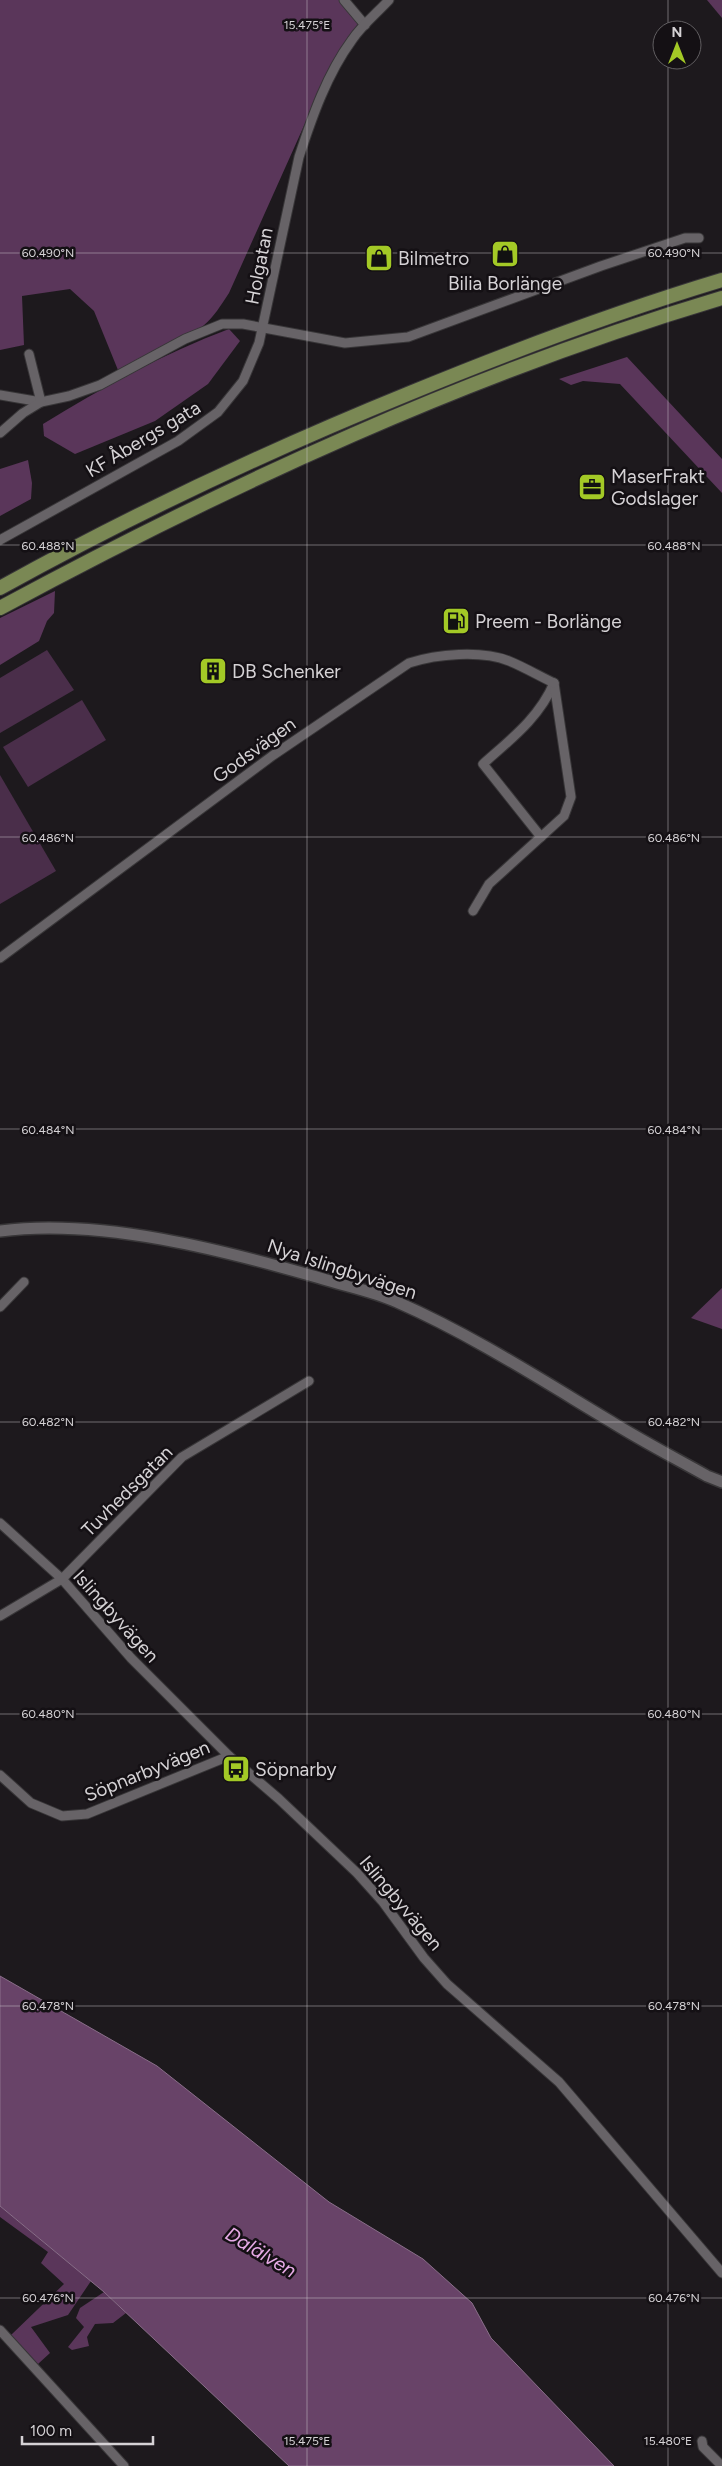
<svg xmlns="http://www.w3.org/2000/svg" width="722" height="2466" viewBox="0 0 722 2466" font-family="Figtree,sans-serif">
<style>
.green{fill:#4a2e4a}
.forest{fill:#5a365a}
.water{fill:#684368;stroke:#896e89}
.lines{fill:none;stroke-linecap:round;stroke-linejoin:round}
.minor-casing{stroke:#383638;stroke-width:11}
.tertiary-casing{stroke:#383638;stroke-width:14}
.trunk-casing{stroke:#383638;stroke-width:16}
.minor{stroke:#676367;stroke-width:9}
.tertiary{stroke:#676367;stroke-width:11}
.trunk{stroke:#7a8854;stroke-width:14}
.ticks{fill:none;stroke:#d5d2d5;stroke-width:1;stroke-opacity:0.45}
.labels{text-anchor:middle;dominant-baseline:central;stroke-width:5;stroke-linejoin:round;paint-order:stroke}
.poi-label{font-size:19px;fill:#d5d2d5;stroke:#141014;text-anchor:start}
.street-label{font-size:19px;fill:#d5d2d5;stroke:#141014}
.water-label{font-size:20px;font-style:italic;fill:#e6aae5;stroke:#141014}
.ticks-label{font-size:12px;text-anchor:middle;fill:#d5d2d5;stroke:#141014;stroke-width:5;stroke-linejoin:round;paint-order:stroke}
</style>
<rect width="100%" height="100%" fill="#1d191d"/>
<g class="green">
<path d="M47 650 74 690 0 733V678Z"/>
<path d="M82 700 106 740 28 787 3 747Z"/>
<path d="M0 775 56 871 0 904Z"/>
</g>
<g class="forest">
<path d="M0 0H344L365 25 307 119 229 293C221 305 214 317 203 326 180 347 147 360 120 375L94 311 70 289 22 296 24 345 0 350Z"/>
<path d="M707 0H722V18Z"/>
<path d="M229 329 240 341 208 384 155 421 75 454 44 436 43 424C102 388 164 353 229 329Z"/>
<path d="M627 357 722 459V493L620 384 583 381 571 385 559 379Z"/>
<path d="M28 460 32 483 31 499 0 516V469Z"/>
<path d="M55 591 54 613 47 621 39 641 0 665V618Z"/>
<path d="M722 1288V1329L691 1318Z"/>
<path d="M0 2206 91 2281 68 2315 31 2327 50 2353 38 2364 11 2335 64 2284 41 2263 48 2252 0 2217Z"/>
<path d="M104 2292 126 2313 113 2323 95 2324 87 2337 89 2346 72 2350 68 2347 84 2327 76 2318 80 2308Z"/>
</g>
<path class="water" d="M0 1976 157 2066 329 2202 423 2259 472 2303 491 2338 614 2466H289L104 2292 0 2206Z"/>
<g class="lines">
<g class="minor-casing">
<g id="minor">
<path d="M344 0 365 25"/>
<path d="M0 395 41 402 69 396 100 385 185 339 222 324H243L345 343 408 337 601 266 685 238H699"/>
<path d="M0 433 23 413 41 402 29 354"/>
<path d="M0 540 178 441 218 412 243 381 259 343 299 157C312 117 327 74 352 40 362 25 377 13 389 0"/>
<path d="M541 837 483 764C511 739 539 718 554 683"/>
<path d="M473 911 489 884 564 816 571 797 554 683"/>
<path d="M0 958 272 756 409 663C437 654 481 650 509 661 524 667 539 676 554 683"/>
<path d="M0 1307 24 1282"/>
<path d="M0 1523 62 1579 131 1658 229 1756 279 1799 357 1873 383 1902 424 1958 447 1984 559 2082 722 2273"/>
<path d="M0 1616 62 1579 182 1457 309 1381"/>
<path d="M0 1775 31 1803 62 1816 87 1814 229 1756"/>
<path d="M0 2330 124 2466"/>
<path d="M702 2441 703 2447 722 2466"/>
</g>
</g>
<g class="tertiary-casing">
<path id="tertiary" d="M0 1231C101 1218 223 1250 320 1278 345 1286 373 1291 397 1302 472 1335 540 1379 610 1421 642 1441 675 1458 707 1476L722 1482"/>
</g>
<g class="trunk-casing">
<g id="trunk">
<path d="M0 588C133 514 270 450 410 393 512 351 616 312 722 280"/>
<path d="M0 608C230 484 471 373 722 298"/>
</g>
</g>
<use href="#minor" class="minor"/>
<use href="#tertiary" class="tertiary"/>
<use href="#trunk" class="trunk"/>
</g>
<path class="ticks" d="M307 0V2466M668 0V30M668 60V2466M0 253H722M0 545H722M0 837H722M0 1129H722M0 1422H722M0 1714H722M0 2006H722M0 2298H722"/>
<defs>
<g id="shop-square" transform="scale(1.4375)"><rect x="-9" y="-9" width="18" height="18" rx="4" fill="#a3c926" stroke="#141014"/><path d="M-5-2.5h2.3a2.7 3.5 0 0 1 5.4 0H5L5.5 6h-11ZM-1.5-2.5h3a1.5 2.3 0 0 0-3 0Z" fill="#111"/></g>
<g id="office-square" transform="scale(1.4375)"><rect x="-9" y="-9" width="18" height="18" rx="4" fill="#a3c926" stroke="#141014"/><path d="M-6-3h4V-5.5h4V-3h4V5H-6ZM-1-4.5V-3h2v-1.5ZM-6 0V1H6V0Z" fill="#111"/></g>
<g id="fuel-square" transform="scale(1.4375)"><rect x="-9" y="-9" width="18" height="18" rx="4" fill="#a3c926" stroke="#141014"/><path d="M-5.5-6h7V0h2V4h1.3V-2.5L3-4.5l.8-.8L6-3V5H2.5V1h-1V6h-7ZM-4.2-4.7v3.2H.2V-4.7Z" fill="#111"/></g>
<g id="building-square" transform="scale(1.4375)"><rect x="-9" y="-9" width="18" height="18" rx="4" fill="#a3c926" stroke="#141014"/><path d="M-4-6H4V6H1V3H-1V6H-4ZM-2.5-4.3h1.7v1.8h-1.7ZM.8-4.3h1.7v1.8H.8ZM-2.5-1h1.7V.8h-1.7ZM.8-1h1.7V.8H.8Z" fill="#111"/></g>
<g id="bus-square" transform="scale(1.4375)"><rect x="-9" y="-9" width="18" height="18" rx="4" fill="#a3c926" stroke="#141014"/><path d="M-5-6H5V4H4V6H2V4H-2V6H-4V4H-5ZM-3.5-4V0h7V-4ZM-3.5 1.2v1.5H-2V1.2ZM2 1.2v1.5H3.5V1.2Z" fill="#111"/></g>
</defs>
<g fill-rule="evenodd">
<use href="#shop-square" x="505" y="254"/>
<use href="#shop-square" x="379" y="258"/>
<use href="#office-square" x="592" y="487"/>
<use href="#fuel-square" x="456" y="621"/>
<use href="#building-square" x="213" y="671"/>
<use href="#bus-square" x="236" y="1769"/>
</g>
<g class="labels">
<g class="poi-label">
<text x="398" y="258">Bilmetro</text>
<text x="505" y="283" text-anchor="middle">Bilia Borlänge</text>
<text x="611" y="476">MaserFrakt<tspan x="611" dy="22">Godslager</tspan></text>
<text x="475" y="621">Preem - Borlänge</text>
<text x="232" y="671">DB Schenker</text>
<text x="255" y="1769">Söpnarby</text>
</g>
<g class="street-label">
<text transform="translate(259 266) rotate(-79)">Holgatan</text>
<text transform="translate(143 439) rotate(-31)">KF Åbergs gata</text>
<text transform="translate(254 750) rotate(-36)">Godsvägen</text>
<text transform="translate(342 1269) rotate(18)">Nya Islingbyvägen</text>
<text transform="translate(127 1491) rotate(-45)">Tuvhedsgatan</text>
<text transform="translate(116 1616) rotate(48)">Islingbyvägen</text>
<text transform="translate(147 1771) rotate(-22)">Söpnarbyvägen</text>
<text transform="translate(401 1903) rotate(50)">Islingbyvägen</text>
</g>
<g class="water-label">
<text transform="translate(261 2252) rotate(31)">Dalälven</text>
</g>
</g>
<g class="ticks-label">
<text x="307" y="29">15.475°E</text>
<text x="48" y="257">60.490°N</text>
<text x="674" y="257">60.490°N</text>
<text x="48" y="550">60.488°N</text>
<text x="674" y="550">60.488°N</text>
<text x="48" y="842">60.486°N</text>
<text x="674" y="842">60.486°N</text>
<text x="48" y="1134">60.484°N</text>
<text x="674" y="1134">60.484°N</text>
<text x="48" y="1426">60.482°N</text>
<text x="674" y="1426">60.482°N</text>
<text x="48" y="1718">60.480°N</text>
<text x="674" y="1718">60.480°N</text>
<text x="48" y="2010">60.478°N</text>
<text x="674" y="2010">60.478°N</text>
<text x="48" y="2302">60.476°N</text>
<text x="674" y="2302">60.476°N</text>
<text x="307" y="2445">15.475°E</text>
<text x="668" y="2445">15.480°E</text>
</g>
<g transform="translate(677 45)"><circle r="24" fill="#141014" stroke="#615e61"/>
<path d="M0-4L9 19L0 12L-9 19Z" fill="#a3c926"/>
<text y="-8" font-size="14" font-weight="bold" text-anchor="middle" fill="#d5d2d5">N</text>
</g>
<path d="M22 2436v8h131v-8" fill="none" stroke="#d5d2d5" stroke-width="2.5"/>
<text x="30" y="2436" font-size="15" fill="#d5d2d5" stroke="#141014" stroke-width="4" paint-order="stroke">100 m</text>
</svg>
